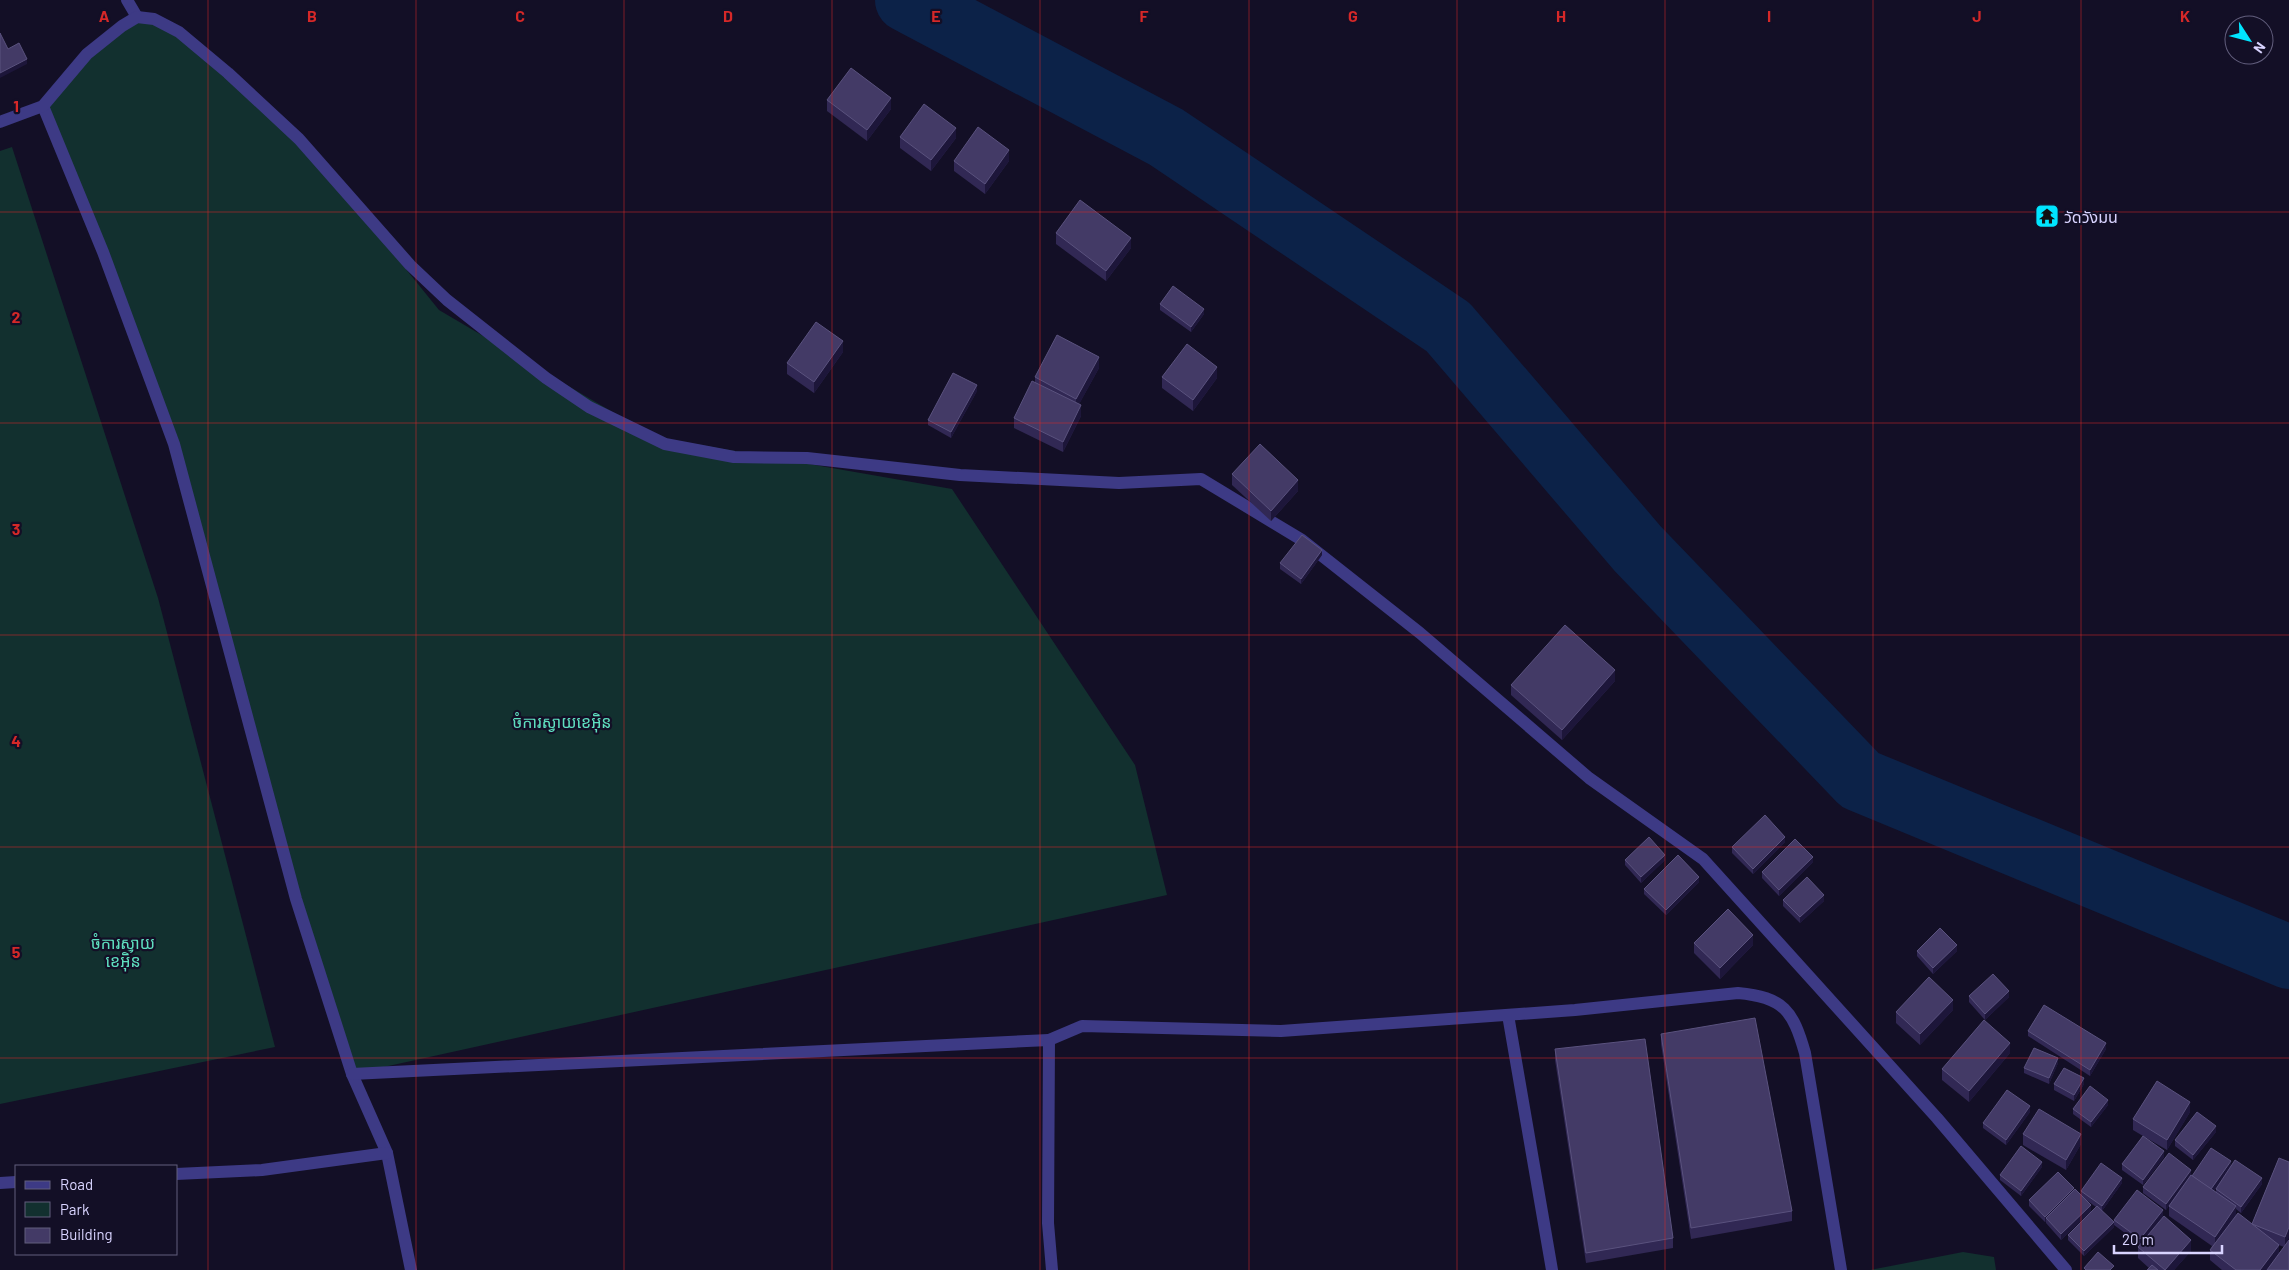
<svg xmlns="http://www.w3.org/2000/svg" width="2289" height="1270" viewBox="0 0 2289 1270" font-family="Barlow,'Noto Sans Khmer','Noto Sans Thai',sans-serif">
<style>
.green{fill:#12302f}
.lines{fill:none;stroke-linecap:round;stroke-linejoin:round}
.river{stroke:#0c2248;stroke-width:64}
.minor{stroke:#3d3a85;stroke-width:12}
.wall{fill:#312854;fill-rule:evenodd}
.shaded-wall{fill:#1d163a}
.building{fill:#433a66;stroke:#5a527e}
.grid{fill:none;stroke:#d62828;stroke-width:1;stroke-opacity:0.55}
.labels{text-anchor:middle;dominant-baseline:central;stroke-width:4.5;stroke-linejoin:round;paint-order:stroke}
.poi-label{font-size:16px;fill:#d9d4ff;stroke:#130f26;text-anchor:start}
.park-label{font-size:16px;fill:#5fe0c0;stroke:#130f26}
.grid-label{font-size:16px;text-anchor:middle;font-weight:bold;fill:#d62828;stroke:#130f26;stroke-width:4.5;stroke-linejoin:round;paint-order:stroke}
</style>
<rect width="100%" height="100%" fill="#130f26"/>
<g class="green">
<path d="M145 17 179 32 320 163 439 310 655 437 952 489 1135 765 1167 895 352 1074 230 652 174 444 43 106 90 52Z"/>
<path d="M12 147 158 598 275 1047 0 1104V151Z"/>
<path d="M1963 1252 1994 1257 1996 1270H1870Z"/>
</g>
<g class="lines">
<path class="river" d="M907 0 1166 137 1448 327 1638 549 1860 780 2289 957"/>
<g class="minor">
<path d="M127 0 137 17"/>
<path d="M43 106 103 252 174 444 296 899 352 1074 387 1153 411 1270"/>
<path d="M0 122 43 106 87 54 122 26 137 17 154 19 179 32 228 73 299 139 410 265 447 300 546 378 589 407 665 444 734 457 807 458 960 475 1119 483 1201 479 1302 540 1420 633 1589 778 1703 859 1937 1118 2066 1270"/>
<path d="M1508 1015 1552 1270"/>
<path d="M352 1074 1049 1040"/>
<path d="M176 1174 262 1170 387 1153"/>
<path d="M0 1183 16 1182"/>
<path d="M1052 1270 1048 1223 1049 1040 1082 1026 1281 1031 1575 1010 1738 993C1784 997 1793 1011 1805 1053L1841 1270"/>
</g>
</g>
<g class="wall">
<path d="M827 100 891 109 867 141 827 111Z"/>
<path d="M900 137 956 138 931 171 900 148Z"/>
<path d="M954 161H1009L985 194 954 171Z"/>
<path d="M1056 233 1131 248 1106 281 1056 244Z"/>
<path d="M1160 304 1204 314 1191 332 1160 310Z"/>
<path d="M843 352 814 393 787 374V363Z"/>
<path d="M1099 368 1079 404 1081 416 1063 452 1014 428V418L1035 382V377Z"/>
<path d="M1162 377 1217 378 1193 411 1162 388Z"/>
<path d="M977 391 951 438 928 425V420Z"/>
<path d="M1232 474 1298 491 1271 521 1232 485Z"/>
<path d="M1322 555 1301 584 1280 569V563Z"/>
<path d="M1615 681 1562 740 1511 695V685Z"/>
<path d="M1785 842 1753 874 1732 853V847Z"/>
<path d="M1625 860H1665L1641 883 1625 865Z"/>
<path d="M1813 862 1779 896 1762 878V872Z"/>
<path d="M1699 882 1666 915 1644 894V889Z"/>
<path d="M1783 900 1824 901 1800 923 1783 906Z"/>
<path d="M1694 943 1753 945 1720 979 1694 953Z"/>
<path d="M1917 951H1957L1933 974 1917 956Z"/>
<path d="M1969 996 2009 997 1985 1020 1969 1002Z"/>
<path d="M1953 1010 1920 1045 1896 1023V1012Z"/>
<path d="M2028 1031 2106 1049 2090 1076 2028 1036Z"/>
<path d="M1661 1034 1792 1211V1221L1691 1239 1661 1044Z"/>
<path d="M1555 1049 1673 1238V1248L1586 1263 1555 1060Z"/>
<path d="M2010 1053 1969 1102 1942 1080V1069Z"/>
<path d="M2058 1063 2049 1084 2024 1073V1068Z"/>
<path d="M2054 1084H2084L2074 1101 2054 1090Z"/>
<path d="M2108 1105 2091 1127 2073 1114V1109Z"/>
<path d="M2030 1112 2006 1145 1983 1128V1123Z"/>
<path d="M2190 1112 2167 1150 2143 1136 2164 1157 2143 1185 2122 1170V1164L2143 1136 2133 1130V1119Z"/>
<path d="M2216 1132 2193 1160 2175 1146V1140Z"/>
<path d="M2023 1134 2081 1144 2066 1170 2023 1145Z"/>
<path d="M2279 1158 2289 1270H2222L2210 1260V1250L2212 1246 2169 1216V1206L2180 1190 2166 1210 2143 1193V1187L2231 1166 2214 1191 2216 1192V1189L2262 1184 2241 1213 2236 1209V1216L2252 1224ZM2279 1245 2284 1247 2279 1253Z"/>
<path d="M2042 1167 2021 1196 2000 1180V1175Z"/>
<path d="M2122 1183 2102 1211 2114 1227 2084 1256 2068 1240V1235L2096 1207 2085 1199 2091 1211 2061 1240 2046 1223V1221L2045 1222 2029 1206V1200L2074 1190 2081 1195V1191Z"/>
<path d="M2163 1216 2149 1233 2191 1251 2174 1270H2147L2149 1268 2138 1258V1247L2140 1244 2114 1225V1220Z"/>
</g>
<g class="shaded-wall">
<path d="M27 59V64L0 78V73Z"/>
<path d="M891 98V109L867 141V130Z"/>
<path d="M956 128V138L931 171V160Z"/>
<path d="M1009 150V161L985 194V184Z"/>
<path d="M1131 238V248L1106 281V271Z"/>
<path d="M1204 309V314L1191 332V327Z"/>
<path d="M843 341V352L814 393V382Z"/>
<path d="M1099 357V368L1076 410V399Z"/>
<path d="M1217 367V378L1193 411V400Z"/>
<path d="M977 385V391L951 438V432Z"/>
<path d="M1081 405V416L1063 452V442Z"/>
<path d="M1298 480V491L1271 521V511Z"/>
<path d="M1322 550V555L1301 584V579Z"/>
<path d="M1615 670V681L1562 740V730Z"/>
<path d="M1785 837V842L1753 874V869Z"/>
<path d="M1665 855V860L1641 883V877Z"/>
<path d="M1813 857V862L1779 896V890Z"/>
<path d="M1699 877V882L1666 915V910Z"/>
<path d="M1824 895V901L1800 923V917Z"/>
<path d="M1753 935V945L1720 979V968Z"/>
<path d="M1957 945V951L1933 974V968Z"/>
<path d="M2009 991V997L1985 1020V1014Z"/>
<path d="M1953 1000V1010L1920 1045V1034Z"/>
<path d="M2010 1043V1053L1969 1102V1091Z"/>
<path d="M2106 1043V1049L2090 1076V1070Z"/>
<path d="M2058 1058V1063L2049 1084V1078Z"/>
<path d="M2084 1078V1084L2074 1101V1095Z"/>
<path d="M2108 1100V1105L2091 1127V1122Z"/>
<path d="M2190 1102V1112L2167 1150V1140Z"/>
<path d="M2030 1106V1112L2006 1145V1140Z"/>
<path d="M2216 1126V1132L2193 1160V1155Z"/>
<path d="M2081 1134V1144L2066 1170V1160Z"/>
<path d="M2164 1151V1157L2143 1185V1180Z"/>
<path d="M2231 1161V1166L2210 1197V1191Z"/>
<path d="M2042 1162V1167L2021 1196V1191Z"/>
<path d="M2191 1170V1175L2166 1210V1204Z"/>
<path d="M2122 1178V1183L2102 1211V1206Z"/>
<path d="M2262 1178V1184L2241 1213V1207Z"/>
<path d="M2074 1188V1193L2046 1218V1221L2045 1222V1217Z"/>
<path d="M2091 1205V1211L2061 1240V1234Z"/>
<path d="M2236 1206V1216L2215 1248V1237Z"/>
<path d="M2163 1210V1216L2140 1245V1239Z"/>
<path d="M2114 1222V1227L2084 1256V1251Z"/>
<path d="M2289 1227V1238L2285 1248V1237Z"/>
<path d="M2191 1240V1251L2174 1270H2165Z"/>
<path d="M2279 1245V1255L2268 1270H2260Z"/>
</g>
<g class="building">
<path d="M0 33 8 49 19 43 27 59 0 73Z"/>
<path d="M851 68 891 98 867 130 827 100Z"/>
<path d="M924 104 956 128 931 160 900 137Z"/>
<path d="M978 127 1009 150 985 184 954 161Z"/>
<path d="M1080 200 1131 238 1106 271 1056 233Z"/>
<path d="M1173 286 1204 309 1191 327 1160 304Z"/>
<path d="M816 322 843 341 814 382 787 363Z"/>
<path d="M1057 335 1099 357 1076 399 1035 377Z"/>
<path d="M1187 344 1217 367 1193 400 1162 377Z"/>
<path d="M953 373 977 385 951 432 928 420Z"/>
<path d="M1032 381 1081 405 1063 442 1014 418Z"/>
<path d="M1260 444 1298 480 1271 511 1232 474Z"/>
<path d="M1302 535 1322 550 1301 579 1280 563Z"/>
<path d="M1565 625 1615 670 1562 730 1511 685Z"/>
<path d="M1765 815 1785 837 1753 869 1732 847Z"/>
<path d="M1649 837 1665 855 1641 877 1625 860Z"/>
<path d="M1795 839 1813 857 1779 890 1762 872Z"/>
<path d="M1678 855 1699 877 1666 910 1644 889Z"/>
<path d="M1807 877 1824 895 1800 917 1783 900Z"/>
<path d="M1728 909 1753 935 1720 968 1694 943Z"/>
<path d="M1940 928 1957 945 1933 968 1917 951Z"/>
<path d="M1993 974 2009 991 1985 1014 1969 996Z"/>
<path d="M1929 977 1953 1000 1920 1034 1896 1012Z"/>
<path d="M2044 1005 2106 1043 2090 1070 2028 1031Z"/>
<path d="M1755 1018 1792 1211 1691 1228 1661 1034Z"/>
<path d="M1984 1020 2010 1043 1969 1091 1942 1069Z"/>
<path d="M1645 1039 1673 1238 1586 1253 1555 1049Z"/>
<path d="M2034 1048 2058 1058 2049 1078 2024 1068Z"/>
<path d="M2064 1068 2084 1078 2074 1095 2054 1084Z"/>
<path d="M2157 1081 2190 1102 2167 1140 2133 1119Z"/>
<path d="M2090 1086 2108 1100 2091 1122 2073 1109Z"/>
<path d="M2007 1090 2030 1106 2006 1140 1983 1123Z"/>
<path d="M2039 1109 2081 1134 2066 1160 2023 1134Z"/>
<path d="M2197 1112 2216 1126 2193 1155 2175 1140Z"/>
<path d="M2143 1136 2164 1151 2143 1180 2122 1164Z"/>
<path d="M2021 1146 2042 1162 2021 1191 2000 1175Z"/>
<path d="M2211 1148 2231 1161 2211 1189 2192 1176Z"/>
<path d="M2169 1153 2191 1170 2166 1204 2143 1187Z"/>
<path d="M2279 1158 2289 1162V1227L2285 1237 2252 1224Z"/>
<path d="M2235 1160 2262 1178 2241 1207 2216 1189Z"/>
<path d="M2101 1163 2122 1178 2102 1206 2081 1191Z"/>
<path d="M2058 1172 2074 1188 2045 1217 2029 1200Z"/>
<path d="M2191 1175 2236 1206 2215 1237 2169 1206Z"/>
<path d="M2075 1189 2091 1205 2061 1234 2046 1218Z"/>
<path d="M2137 1190 2163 1210 2140 1239 2114 1220Z"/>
<path d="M2097 1206 2114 1222 2084 1251 2068 1235Z"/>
<path d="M2238 1213 2279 1245 2260 1270H2236L2210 1250Z"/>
<path d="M2164 1216 2191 1240 2165 1270 2138 1247Z"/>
<path d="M2289 1240V1270H2267Z"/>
<path d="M2098 1252 2114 1266 2110 1270H2086L2084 1268Z"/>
<path d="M2152 1265 2158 1270H2147Z"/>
</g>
<path class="grid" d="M208 0V1270M416 0V1270M624 0V1270M832 0V1270M1040 0V1270M1249 0V1270M1457 0V1270M1665 0V1270M1873 0V1270M2081 0V1270M0 212H2289M0 423H2289M0 635H2289M0 847H2289M0 1058H2289"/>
<defs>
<g id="temple-square" transform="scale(1.25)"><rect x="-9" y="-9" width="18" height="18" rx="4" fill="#00e5ff" stroke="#130f26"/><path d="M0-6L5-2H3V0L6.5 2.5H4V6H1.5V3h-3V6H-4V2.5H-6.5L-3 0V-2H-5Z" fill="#111"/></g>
</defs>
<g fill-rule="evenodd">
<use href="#temple-square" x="2047" y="216"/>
</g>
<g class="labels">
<g class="poi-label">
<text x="2064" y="216">วัดวังมน</text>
</g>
<g class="park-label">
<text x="562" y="721">ចំការស្វាយខេអ៊ិន</text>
<text x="123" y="942">ចំការស្វាយ<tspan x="123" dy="18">ខេអ៊ិន</tspan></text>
</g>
</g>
<g class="grid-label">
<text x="104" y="22">A</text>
<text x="312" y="22">B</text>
<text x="520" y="22">C</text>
<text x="728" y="22">D</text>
<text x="936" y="22">E</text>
<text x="1144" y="22">F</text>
<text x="1353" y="22">G</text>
<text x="1561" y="22">H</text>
<text x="1769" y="22">I</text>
<text x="1977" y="22">J</text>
<text x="2185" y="22">K</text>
<text x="16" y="112">1</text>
<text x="16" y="323">2</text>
<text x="16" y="535">3</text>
<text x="16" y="747">4</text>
<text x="16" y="958">5</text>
</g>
<rect x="15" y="1165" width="162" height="90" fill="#130f26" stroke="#625e7d"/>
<rect x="25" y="1181" width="25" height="8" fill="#3d3a85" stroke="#625e7d"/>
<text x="60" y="1190" font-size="15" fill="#d9d4ff">Road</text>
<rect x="25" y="1202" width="25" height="15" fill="#12302f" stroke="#625e7d"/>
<text x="60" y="1215" font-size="15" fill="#d9d4ff">Park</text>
<rect x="25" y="1228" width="25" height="15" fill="#433a66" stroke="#625e7d"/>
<text x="60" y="1240" font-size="15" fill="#d9d4ff">Building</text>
<g transform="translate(2249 40) rotate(126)"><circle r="24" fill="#130f26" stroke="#625e7d"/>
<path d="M0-4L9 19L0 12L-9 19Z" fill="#00e5ff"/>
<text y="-8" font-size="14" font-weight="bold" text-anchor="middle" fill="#d9d4ff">N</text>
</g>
<path d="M2114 1245v8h108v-8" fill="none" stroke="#d9d4ff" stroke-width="2.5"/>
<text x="2122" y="1245" font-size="15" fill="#d9d4ff" stroke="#130f26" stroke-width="4" paint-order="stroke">20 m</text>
</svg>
